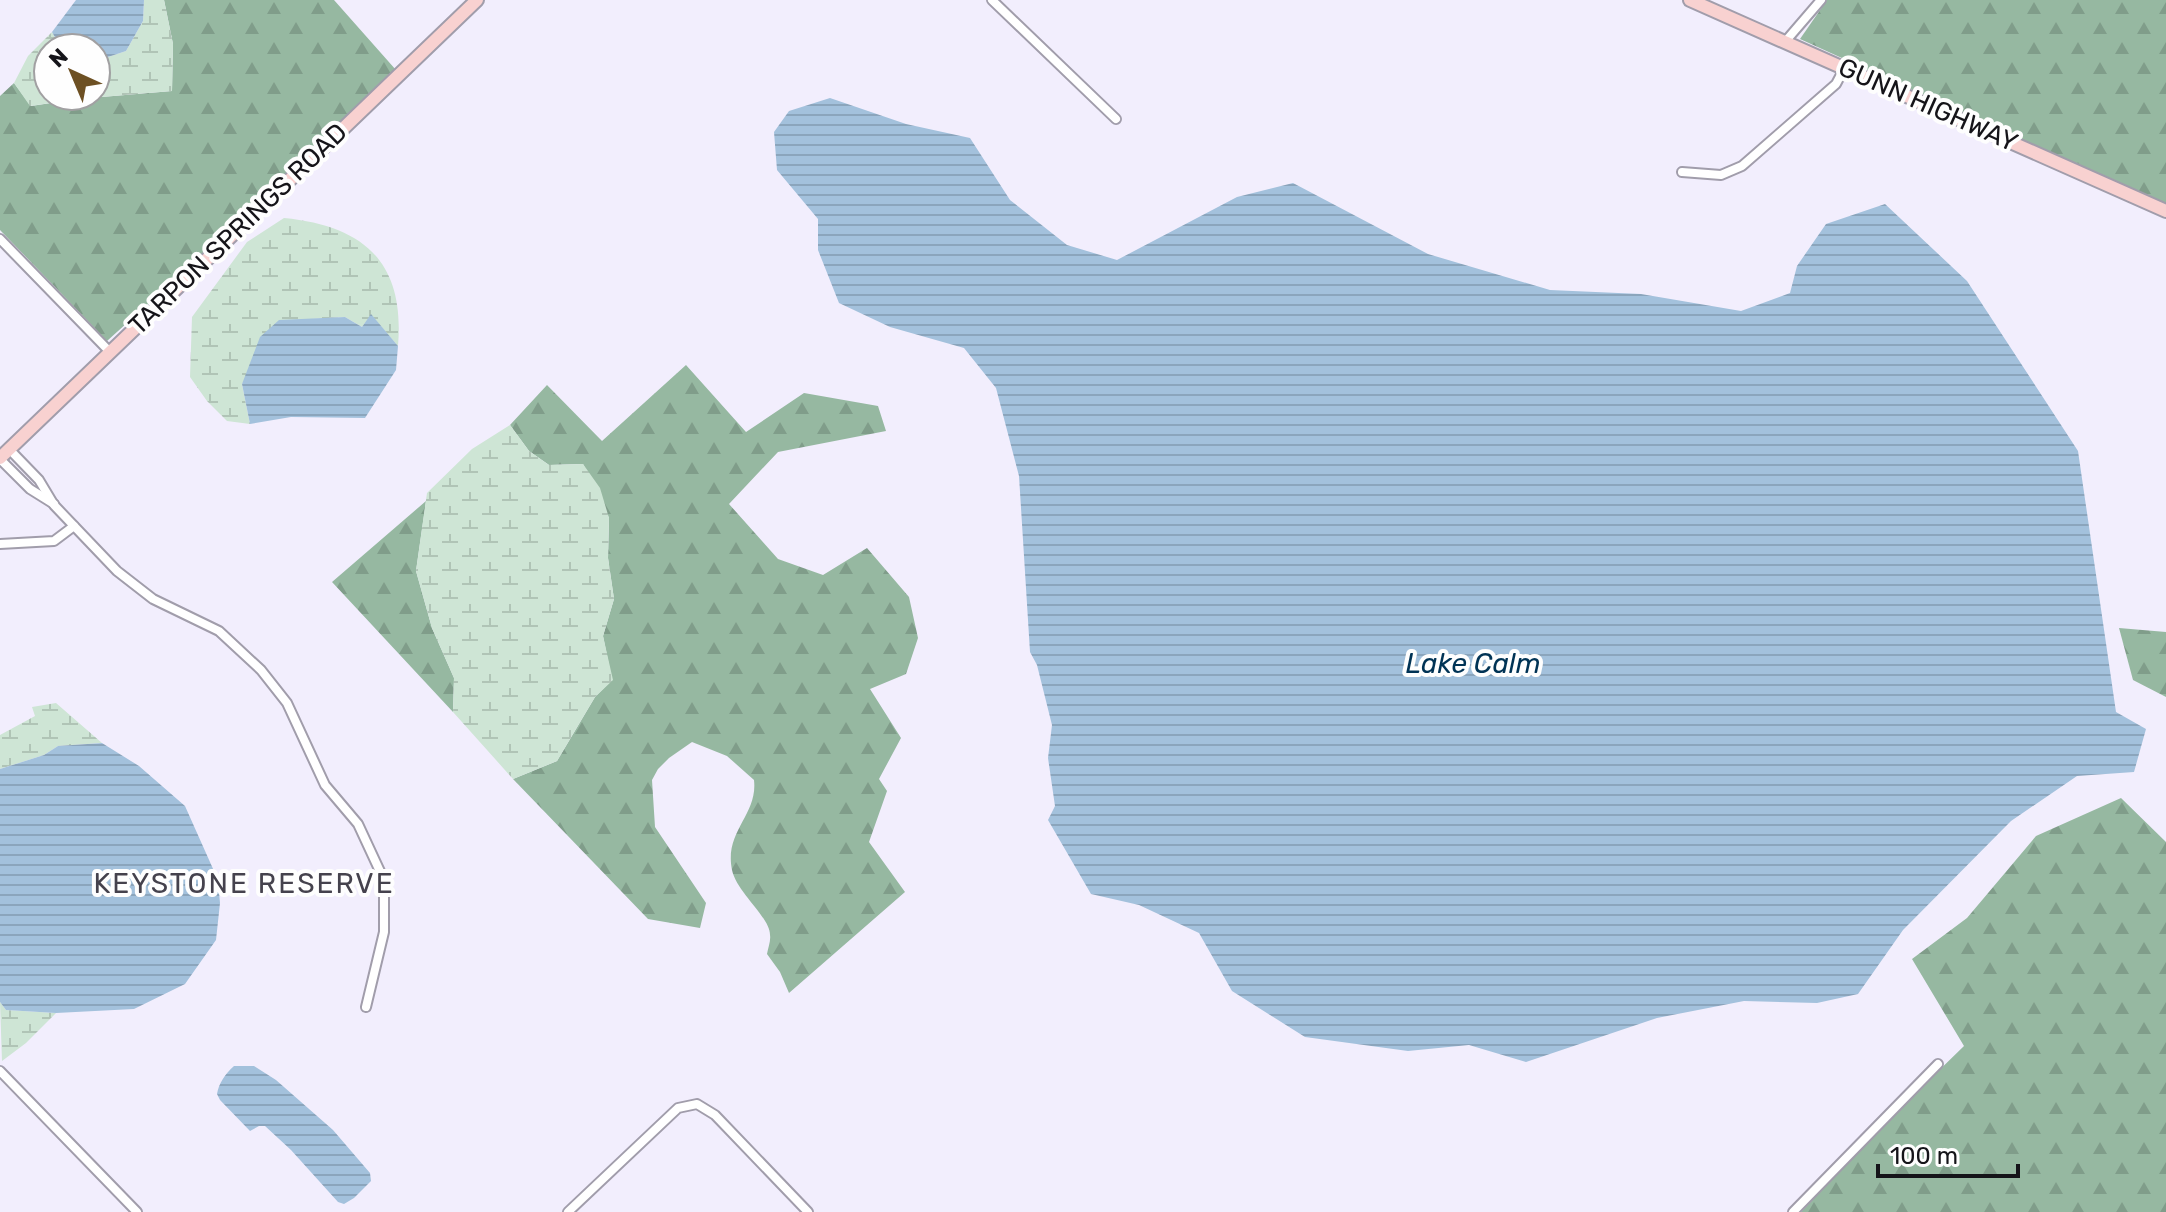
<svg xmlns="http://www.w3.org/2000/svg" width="2166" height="1212" viewBox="0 0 2166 1212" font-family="Rubik,sans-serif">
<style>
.forest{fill:url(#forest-firs)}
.wetland{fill:url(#wetland-marsh)}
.water{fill:url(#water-rules)}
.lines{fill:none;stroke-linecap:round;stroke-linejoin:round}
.street-casing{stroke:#a19dab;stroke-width:12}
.secondary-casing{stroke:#a19dab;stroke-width:16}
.street{stroke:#fff;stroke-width:8}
.secondary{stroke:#f8d1d0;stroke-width:12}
.labels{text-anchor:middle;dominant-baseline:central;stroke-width:8;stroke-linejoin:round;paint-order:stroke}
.street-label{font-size:26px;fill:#151419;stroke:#fefefe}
.water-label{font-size:28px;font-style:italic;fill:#035;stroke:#fefefe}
.neighbourhood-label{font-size:28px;letter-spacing:2px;fill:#45424d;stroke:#fefefe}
</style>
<defs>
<pattern id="forest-firs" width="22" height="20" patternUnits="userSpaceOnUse" patternTransform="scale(2)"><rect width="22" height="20" fill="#96b8a1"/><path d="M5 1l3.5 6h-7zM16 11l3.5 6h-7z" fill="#809d8a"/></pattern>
<pattern id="wetland-marsh" width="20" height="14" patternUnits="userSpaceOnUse" patternTransform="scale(2)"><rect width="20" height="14" fill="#cee5d5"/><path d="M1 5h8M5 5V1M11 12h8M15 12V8" fill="none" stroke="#b0c4b6"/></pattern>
<pattern id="water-rules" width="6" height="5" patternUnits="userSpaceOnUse" patternTransform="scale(2)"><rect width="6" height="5" fill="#a3c1dc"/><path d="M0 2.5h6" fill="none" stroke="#8ba5bc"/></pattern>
</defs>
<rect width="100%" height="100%" fill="#f2eefd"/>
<g class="forest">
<path d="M164 0H334L396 70 220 239 107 341 0 230V96L14 83 31 106 78 99 172 91 173 44Z"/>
<path d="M1827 0H2166V205L1800 39Z"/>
<path d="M686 365 746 432 804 393 878 406 886 431 778 452 729 504 778 559 823 575 867 548 909 597 918 638 906 674 870 689 901 738 879 779 887 791 869 842 905 892 789 993 780 972 767 954C768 948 771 941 770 935 770 917 737 893 732 870 724 831 758 815 754 780L727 756 692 742 669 758 658 769 652 780 655 827 706 903 700 928 648 919 513 779 557 761 595 697 612 680 603 636 614 599 608 558 609 518 583 464 549 465 529 451 510 425 547 385 602 441Z"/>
<path d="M426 501 416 571 432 628 454 678 453 712 332 582Z"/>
<path d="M2119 628 2166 632V697L2133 680Z"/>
<path d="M2121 798 2166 842V1212H1801L1884 1124 1964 1046 1912 959 1967 918 2036 836Z"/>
</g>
<g class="wetland">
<path d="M144 0H164L173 44 172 91 78 99 30 106 14 83 28 56 52 32 61 48H48V96H96V61L126 51 143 21Z"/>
<path d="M284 218C365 226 405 263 398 346L371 315 362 327 345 317 279 321 242 384 250 424 227 421 207 401 190 377 192 317 247 242Z"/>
<path d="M510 425 529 451 549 465 583 464 600 488 609 518 608 558 614 599 603 636 613 680 595 697 557 761 513 779 453 712 454 678 432 628 416 571 427 493 472 449Z"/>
<path d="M56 703 102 743 58 746 44 755 0 769V735L35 716 32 707Z"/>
<path d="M0 1002 6 1010 56 1013 26 1043 2 1061Z"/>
</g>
<g class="water">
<path d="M76 0H144L143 21 126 51 96 61V48H61L52 32Z"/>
<path d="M830 98 906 124 970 138 1010 200 1067 245 1117 260 1237 197 1293 183 1428 254 1550 290 1641 294 1741 311 1790 293 1797 266 1826 224 1885 204 1967 281 2078 451 2116 712 2146 729 2134 772 2077 776 2011 821 1903 930 1858 994 1817 1003 1744 1001 1657 1018 1526 1062 1469 1045 1408 1051 1305 1037 1232 991 1199 933 1139 905 1091 894 1048 820 1055 806 1048 758 1052 725 1037 665 1030 652 1019 476 996 388 964 348 890 327 839 303 818 250V219L777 170 774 132 789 111Z"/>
<path d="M371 314 398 346 396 370 365 418 291 417 250 424 242 384 260 337 279 320 345 317 362 327Z"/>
<path d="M102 743 139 766 185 806 218 880 220 903 216 940 185 984 134 1009 56 1013 6 1010 0 1002V769L44 755 58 746Z"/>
<path d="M234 1066H254L276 1080 333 1130 370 1173 371 1181 354 1198 344 1204 338 1202 291 1150 265 1126H259L250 1131 220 1100 217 1094C219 1083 225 1074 234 1066Z"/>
</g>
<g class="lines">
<g class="street-casing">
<g id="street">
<path d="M992 0 1116 119"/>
<path d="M1784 43 1821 0"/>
<path d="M1682 172 1721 175 1742 166 1836 84 1845 67"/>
<path d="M0 239 110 352"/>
<path d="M9 449 39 480 54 505 117 571 153 599 219 631 261 670 287 703 325 785 358 824 384 880V932L366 1007"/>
<path d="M0 459 30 489 54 504"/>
<path d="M0 544 54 541 74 526"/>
<path d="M0 1071 137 1212"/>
<path d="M568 1212 678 1108 697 1104 715 1115 808 1212"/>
<path d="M1793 1212 1938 1064"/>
</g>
</g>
<g class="secondary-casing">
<g id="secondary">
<path d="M1690 0 2166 211"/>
<path d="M0 458 477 0"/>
</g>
</g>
<use href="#street" class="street"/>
<use href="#secondary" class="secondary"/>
</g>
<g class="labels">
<g class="street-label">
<text transform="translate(1928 105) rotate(24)">GUNN HIGHWAY</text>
<text transform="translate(238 229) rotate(-44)">TARPON SPRINGS ROAD</text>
</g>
<g class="water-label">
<text x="1473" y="663">Lake Calm</text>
</g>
<g class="neighbourhood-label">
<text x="244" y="883">KEYSTONE RESERVE</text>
</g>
</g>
<g transform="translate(72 72) rotate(316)"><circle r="38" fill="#fefefe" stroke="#a1a0a2" stroke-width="2"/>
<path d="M0-6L14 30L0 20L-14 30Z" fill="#6d5023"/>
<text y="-12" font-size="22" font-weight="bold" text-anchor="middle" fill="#151419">N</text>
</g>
<path d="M1878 1164v12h140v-12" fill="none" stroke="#151419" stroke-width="4"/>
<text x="1890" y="1164" font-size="24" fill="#151419" stroke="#fefefe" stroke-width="6" paint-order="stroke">100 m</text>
</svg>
